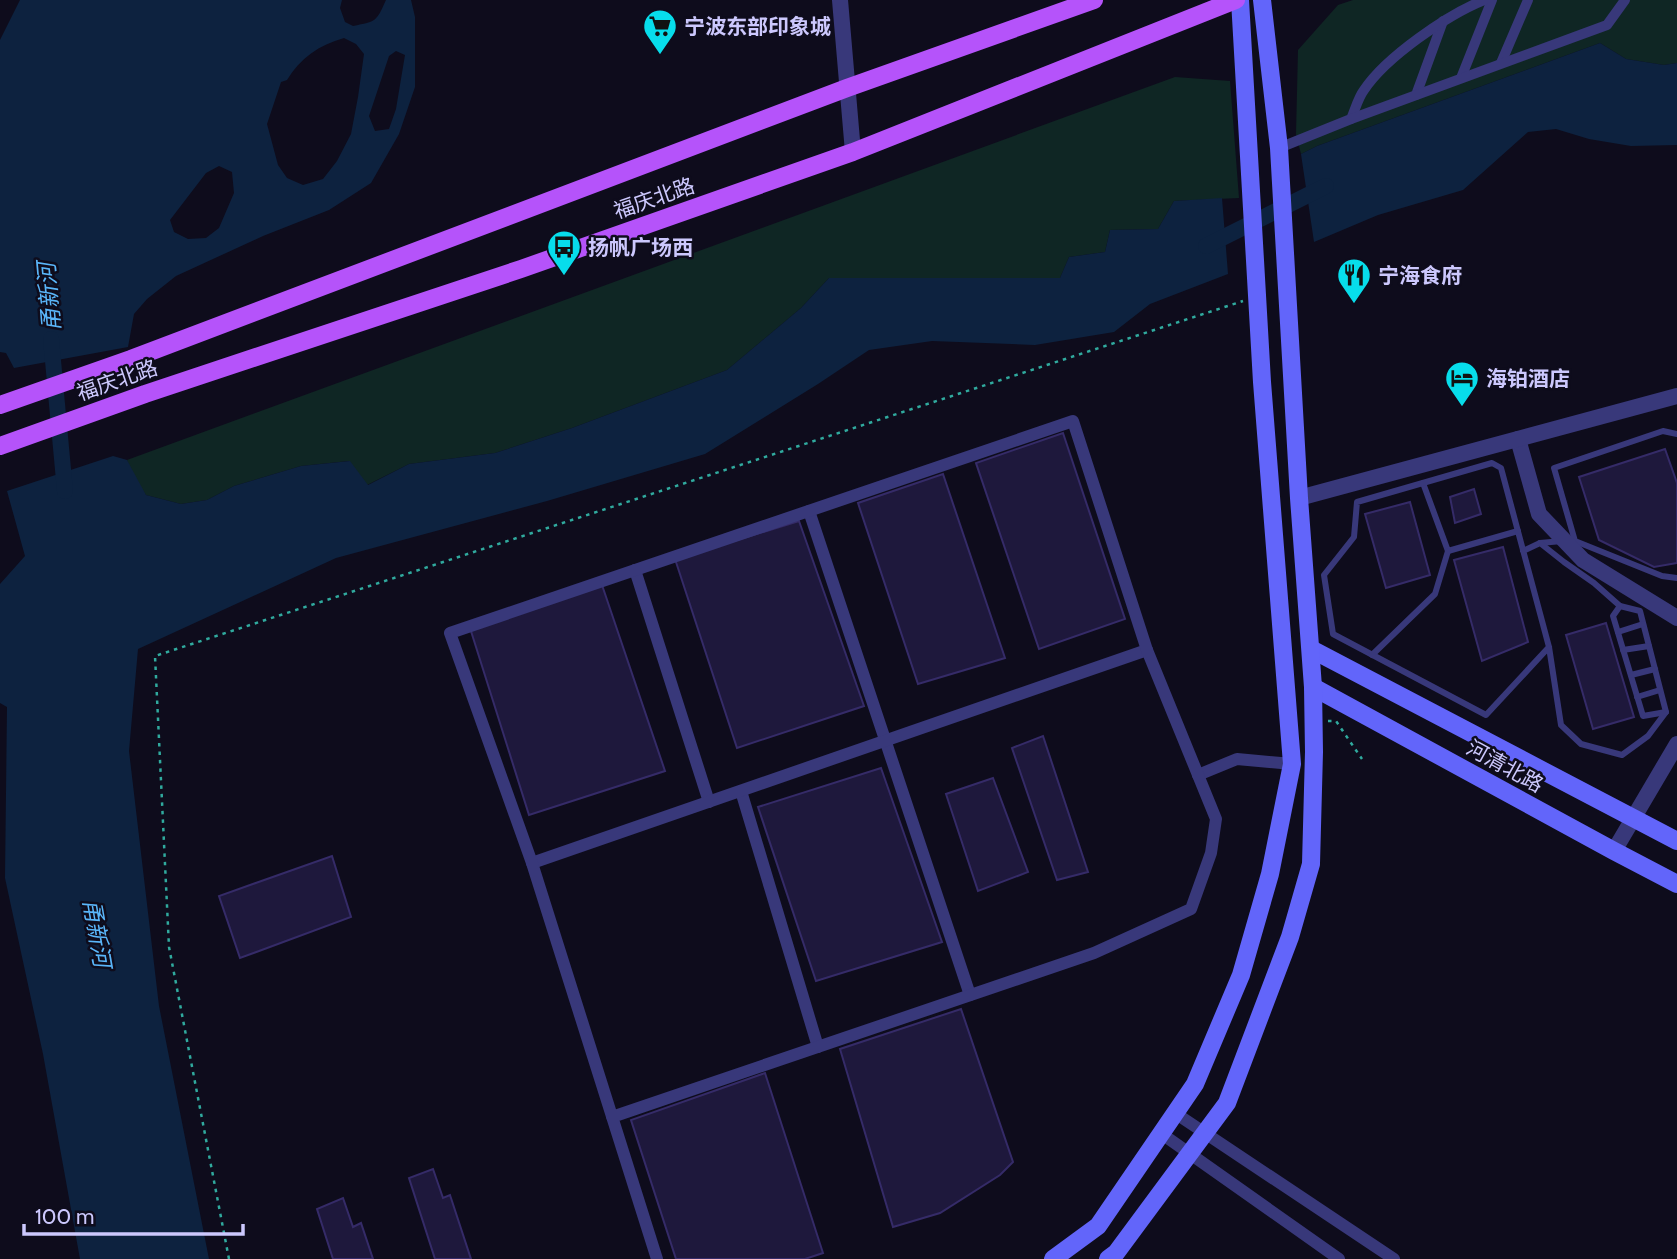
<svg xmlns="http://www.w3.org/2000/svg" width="1677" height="1259" viewBox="0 0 1677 1259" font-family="Cabin,'Noto Sans SC',sans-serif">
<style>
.green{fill:#0f2624}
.water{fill:#0d223f;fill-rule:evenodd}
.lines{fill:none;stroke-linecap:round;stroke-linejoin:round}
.canal{stroke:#0d223f;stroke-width:16}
.building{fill:#1e183c;stroke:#352b68;stroke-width:2}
.path{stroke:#30aa9e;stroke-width:2.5;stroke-dasharray:3.5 5;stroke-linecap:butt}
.service{stroke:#38387a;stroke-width:6}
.pedestrian{stroke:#38387a;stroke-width:10}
.minor{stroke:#38387a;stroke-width:12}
.tertiary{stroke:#38387a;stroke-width:16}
.secondary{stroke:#6265fa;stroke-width:18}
.primary{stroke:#b553fa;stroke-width:18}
.labels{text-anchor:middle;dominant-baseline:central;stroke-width:5;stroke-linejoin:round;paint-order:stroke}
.poi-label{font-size:21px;font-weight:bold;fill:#ccc8fd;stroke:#0e0c1c;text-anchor:start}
.street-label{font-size:21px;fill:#ccc8fd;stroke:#0e0c1c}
.water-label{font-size:23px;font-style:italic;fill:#5ab6fa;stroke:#0e0c1c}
</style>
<rect width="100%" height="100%" fill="#0e0c1c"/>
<g class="green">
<path d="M1353 0H1677V63L1664 65 1626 59 1600 43 1317 146 1301 154 1296 134 1298 50 1338 5Z"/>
<path d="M1175 77 1230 81 1239 198 1174 201 1158 229 1110 230 1105 252 1069 257 1060 278H829L801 308 727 370 572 428 495 453 409 464 367 485 349 461 301 466 234 486 207 500 181 504 146 495 135 481 127 460Z"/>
</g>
<g class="water">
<path d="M20 0H342L340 8 345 22 353 26C377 21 376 22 386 0H411L415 17V87L399 134 371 183 329 210 263 236 176 276 147 299 134 314 128 347 14 368 6 353 0 352V40ZM344 38 356 44 364 54 358 97 351 134 337 161 323 179 303 185 287 178 278 165 267 124 281 82 287 80C300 58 319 45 344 38ZM396 51 405 55 396 109 389 129 375 131 369 116 389 56ZM219 166 232 172 234 193 219 228 206 238 188 239 174 232 170 220 206 173Z"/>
<path d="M1600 43 1626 59 1664 65 1677 63V145L1631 146 1589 139 1556 129 1528 132 1463 190 1378 215 1314 242 1301 154 1317 146Z"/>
<path d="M1222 198 1228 274 1150 304 1114 332 1035 345 932 341 869 350 818 384 705 454 547 501 336 558 138 649 129 751 159 1006 209 1259H80L43 1054 5 878 7 707 0 703V584L25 556 7 491 113 456 127 460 146 495 181 504 207 500 234 486 301 466 350 461 368 485 409 464 495 453 572 428 727 370 801 308 829 278H1060L1069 257 1105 252 1110 230 1158 229 1174 201Z"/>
</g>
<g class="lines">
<g class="canal">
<path d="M1206 246 1326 186"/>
<path d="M51 339 65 491"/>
</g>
</g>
<g class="building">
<path d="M1063 433 1125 619 1039 649 976 463Z"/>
<path d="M1665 449 1677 483V563L1654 567 1599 540 1579 477Z"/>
<path d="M943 474 1005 658 918 684 858 503Z"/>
<path d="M1474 489 1481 514 1455 523 1450 497Z"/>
<path d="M1410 502 1430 575 1386 588 1365 514Z"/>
<path d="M799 521 864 706 737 748 675 559Z"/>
<path d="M1503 547 1528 642 1482 661 1454 560Z"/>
<path d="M602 585 665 771 529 815 470 628Z"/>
<path d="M1606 623 1634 717 1593 729 1566 635Z"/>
<path d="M1043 736 1088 872 1057 880 1012 748Z"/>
<path d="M881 768 942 942 816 981 758 807Z"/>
<path d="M993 778 1028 872 978 891 946 794Z"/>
<path d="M332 856 351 917 240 958 219 896Z"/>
<path d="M961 1009 1013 1162 1000 1175 940 1213 893 1227 840 1049Z"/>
<path d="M765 1073 823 1253 805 1259H676L631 1120Z"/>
<path d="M433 1169 443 1198 450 1195 471 1259H435L409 1178Z"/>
<path d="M343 1198 353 1227 361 1223 373 1259H333L317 1209Z"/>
</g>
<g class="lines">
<g class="path">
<path d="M1328 721H1336L1362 759"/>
<path d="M229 1259 169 947 155 656 1243 301"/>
</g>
<g class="service">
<path d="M1677 434 1663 431 1554 468 1575 541 1662 576 1677 578"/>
<path d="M1423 483 1448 551 1518 531"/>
<path d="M1540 543 1562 541"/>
<path d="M1523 551 1540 543 1564 562 1594 583 1620 606 1640 611 1666 712 1648 736 1622 755 1581 744 1561 725 1549 647 1501 468 1492 463 1357 502 1354 537 1324 575 1333 634 1486 715 1549 647"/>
<path d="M1620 606 1613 616 1643 716 1666 712"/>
<path d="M1618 632 1643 624"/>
<path d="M1623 650 1649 646"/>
<path d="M1372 655 1435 594 1448 551"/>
<path d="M1631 675 1655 669"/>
<path d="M1637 697 1660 690"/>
</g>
<g class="pedestrian">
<path d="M1501 63 1528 0"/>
<path d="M1461 78 1492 0"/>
<path d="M1416 95 1443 21"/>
<path d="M1351 119C1355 110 1358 98 1364 90 1386 57 1447 15 1484 0"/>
<path d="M1279 148 1351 119 1607 25 1625 0"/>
</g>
<g class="minor">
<path d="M809 511 970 995"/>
<path d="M635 570 709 802"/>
<path d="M1198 775 1237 759 1292 764"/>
<path d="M741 791 818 1047"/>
<path d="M532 863 1147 650"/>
<path d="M1175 1113 1394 1259"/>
<path d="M612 1117 1094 953 1191 909 1211 853 1216 819 1147 650 1073 421 450 633 532 863 657 1259"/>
<path d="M1162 1134 1339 1259"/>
</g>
<g class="tertiary">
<path d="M840 0 853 152"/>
<path d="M1518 439 1539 514 1583 560 1677 618"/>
<path d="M1299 498 1677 396"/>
<path d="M1614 851 1677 744"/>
</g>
<g class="secondary">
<path d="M1311 649 1677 841"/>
<path d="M1313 687 1614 851 1677 884"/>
<path d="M1053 1259 1098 1226 1195 1084 1241 975 1270 874 1292 764 1262 382 1240 0"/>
<path d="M1108 1259 1116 1253 1227 1103 1290 937 1311 864 1314 752 1313 687 1299 498 1279 148 1262 0"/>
</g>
<g class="primary">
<path d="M0 405 131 359 847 88 1094 0"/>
<path d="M0 446 145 394 521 269 853 152 1236 0"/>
</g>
</g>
<defs>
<g id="supermarket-pin" transform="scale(1.75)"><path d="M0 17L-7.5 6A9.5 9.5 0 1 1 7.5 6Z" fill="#07ddeb" stroke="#0e0c1c"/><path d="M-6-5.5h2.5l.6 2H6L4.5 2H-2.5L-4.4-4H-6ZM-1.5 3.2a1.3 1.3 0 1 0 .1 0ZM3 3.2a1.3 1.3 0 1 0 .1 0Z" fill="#111"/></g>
<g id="bus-pin" transform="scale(1.75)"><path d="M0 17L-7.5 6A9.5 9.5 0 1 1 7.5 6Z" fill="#07ddeb" stroke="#0e0c1c"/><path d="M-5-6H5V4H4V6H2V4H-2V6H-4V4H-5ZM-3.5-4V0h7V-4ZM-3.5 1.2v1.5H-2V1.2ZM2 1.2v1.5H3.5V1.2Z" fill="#111"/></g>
<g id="restaurant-pin" transform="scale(1.75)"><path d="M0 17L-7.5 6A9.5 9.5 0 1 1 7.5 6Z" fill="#07ddeb" stroke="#0e0c1c"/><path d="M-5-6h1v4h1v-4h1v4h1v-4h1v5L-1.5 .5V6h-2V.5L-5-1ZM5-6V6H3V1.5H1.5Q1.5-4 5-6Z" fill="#111"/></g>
<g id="hotel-pin" transform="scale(1.75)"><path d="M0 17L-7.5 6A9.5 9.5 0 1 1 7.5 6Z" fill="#07ddeb" stroke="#0e0c1c"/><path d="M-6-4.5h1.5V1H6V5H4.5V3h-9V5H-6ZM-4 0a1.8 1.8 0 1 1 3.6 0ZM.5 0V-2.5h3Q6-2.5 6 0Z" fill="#111"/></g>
</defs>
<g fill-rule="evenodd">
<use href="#supermarket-pin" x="660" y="26"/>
<use href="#bus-pin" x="564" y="247"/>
<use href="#restaurant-pin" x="1354" y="275"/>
<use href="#hotel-pin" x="1462" y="378"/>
</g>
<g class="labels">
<g class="poi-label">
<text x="684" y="26">宁波东部印象城</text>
<text x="588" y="247">扬帆广场西</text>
<text x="1378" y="275">宁海食府</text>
<text x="1486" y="378">海铂酒店</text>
</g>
<g class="street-label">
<text transform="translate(654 198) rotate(-19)">福庆北路</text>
<text transform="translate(117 380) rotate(-19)">福庆北路</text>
<text transform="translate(1505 766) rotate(29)">河清北路</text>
</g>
<g class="water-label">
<text transform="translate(49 297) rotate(-95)">甬新河</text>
<text transform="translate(97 933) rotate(80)">甬新河</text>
</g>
</g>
<path d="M24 1224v10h219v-10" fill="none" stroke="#ccc8fd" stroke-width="3.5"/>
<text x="35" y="1224" font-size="21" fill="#ccc8fd" stroke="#0e0c1c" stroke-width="5" paint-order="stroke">100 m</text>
</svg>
